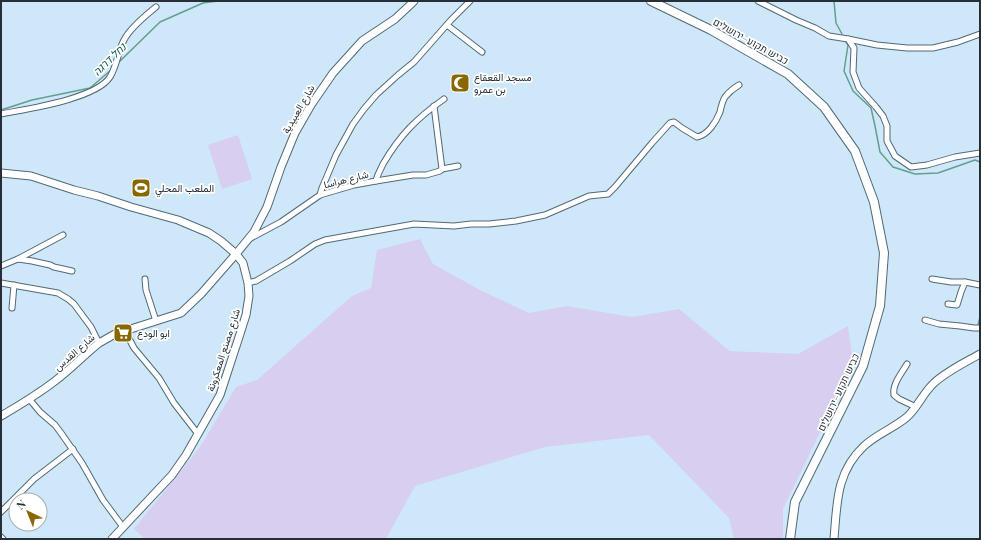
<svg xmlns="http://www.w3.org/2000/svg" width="981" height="540" viewBox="0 0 981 540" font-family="'Playfair Display',Vazirmatn,Heebo,serif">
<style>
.green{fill:#d8ceef}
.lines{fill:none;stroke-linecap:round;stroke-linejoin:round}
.stream{stroke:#659d8f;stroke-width:1.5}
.street-casing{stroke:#526877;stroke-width:7}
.secondary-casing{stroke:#526877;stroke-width:9}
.primary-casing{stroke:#526877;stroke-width:10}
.street{stroke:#fff;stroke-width:5}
.secondary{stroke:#fff;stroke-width:7}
.primary{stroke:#fff;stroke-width:8}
.labels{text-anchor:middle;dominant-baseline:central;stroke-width:3.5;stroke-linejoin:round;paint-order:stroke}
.street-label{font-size:10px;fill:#262f36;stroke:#fff}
.poi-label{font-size:10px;fill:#262f36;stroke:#fff;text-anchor:start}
.water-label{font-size:11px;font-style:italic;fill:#0f5d4f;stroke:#fff}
</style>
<rect width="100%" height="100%" fill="#cfe8f9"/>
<g class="green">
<path d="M238 135 252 179 222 189 208 145Z"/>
<path d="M420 239 433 264 480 290 529 313 567 306 632 317 679 309 730 351 798 354 848 326 853 364 783 509V539H734L729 518 649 435 545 447 415 486 386 539H145L134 529 200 447 236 387 257 380 352 296 371 288 377 250Z"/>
</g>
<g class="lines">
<g class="stream">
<path d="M834 1 836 23 842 34"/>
<path d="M846 42 848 45 844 71 853 91 871 108 875 126 880 152 893 167 915 174 938 173 975 160 980 162"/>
<path d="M118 63 160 22 203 3 218 1"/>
<path d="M1 110 32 100 90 88 111 70"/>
<path d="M978 325 980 317"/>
</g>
<g class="street-casing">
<g id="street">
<path d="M758 1 796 20 815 28 829 36 848 39 854 48 853 72 859 88 876 107 883 116 887 126V141L895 156 911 167 927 165 955 157 980 153"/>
<path d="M447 25 482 52"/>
<path d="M848 39 877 45 907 48H933L958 42 980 34"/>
<path d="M1 114C26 109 96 99 110 77 117 66 118 51 124 40 130 28 146 15 156 7"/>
<path d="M442 169 458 166"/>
<path d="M376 181 413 175H426L440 171 442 169 434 106"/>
<path d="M320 195 322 188 336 155 353 124 364 109 376 95 398 75 414 62 451 20 470 1"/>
<path d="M249 239 281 222 320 195 354 185 376 181C377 175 381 169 383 164 400 135 417 118 444 99"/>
<path d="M18 259 63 235"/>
<path d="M1 266 18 259 32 261 50 265 54 267 72 271"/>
<path d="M145 279 146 290 156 321"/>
<path d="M932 279 951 282H965L980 285"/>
<path d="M1 283 58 293 68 299 74 304 91 327 99 343"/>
<path d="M248 283 256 281 290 261 315 244 325 240 414 224 454 226 471 224H489L516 221 545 215 589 196 608 194 615 187 652 143 670 123 674 122 682 128 697 137C708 135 716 122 720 112 721 107 722 102 725 97 729 92 734 88 739 85"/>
<path d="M948 304 957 305 961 292 965 282"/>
<path d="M12 308 14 285"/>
<path d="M925 320 939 324 960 326 974 328H980"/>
<path d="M125 331 134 348 159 378 174 403 198 434"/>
<path d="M907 364C902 373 892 384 894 395L899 399 916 407"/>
<path d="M30 400 40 412 55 425 61 433 82 463 103 500 123 527"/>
<path d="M1 512 34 479 73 449"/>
<path d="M1 537 3 539"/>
</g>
</g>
<g class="secondary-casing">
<g id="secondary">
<path d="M1 173 31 176 74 190 98 196 131 207 178 220 209 233 221 241 236 254 243 263 248 283 249 296 246 315 240 334 220 395 186 455 172 475 112 539"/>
<path d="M1 416C20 405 38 394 55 381 71 369 84 355 99 343L115 334 181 313 201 294 236 254 254 232 267 207 281 167 295 133 311 105 333 73 362 41 395 19 410 5 414 1"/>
<path d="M834 539C837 504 836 472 864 446 877 434 894 428 907 417 918 407 923 393 934 383 947 371 964 363 980 354"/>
</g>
</g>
<g class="primary-casing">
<path id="primary" d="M651 1 711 30 788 74 824 107 855 151 874 202 884 253 880 306 863 366 795 502 790 539"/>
</g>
<use href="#street" class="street"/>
<use href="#secondary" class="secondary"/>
<use href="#primary" class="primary"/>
</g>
<defs>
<g id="mosque-square" transform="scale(1)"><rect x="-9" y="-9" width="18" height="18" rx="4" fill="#896703" stroke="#fff"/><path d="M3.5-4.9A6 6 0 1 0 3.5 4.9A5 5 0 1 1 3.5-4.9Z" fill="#fff"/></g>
<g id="stadium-square" transform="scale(1)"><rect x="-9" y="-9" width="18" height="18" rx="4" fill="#896703" stroke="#fff"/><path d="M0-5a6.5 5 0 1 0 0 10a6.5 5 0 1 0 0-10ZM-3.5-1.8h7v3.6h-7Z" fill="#fff"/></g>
<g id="supermarket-square" transform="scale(1)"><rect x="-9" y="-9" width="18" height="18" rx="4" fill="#896703" stroke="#fff"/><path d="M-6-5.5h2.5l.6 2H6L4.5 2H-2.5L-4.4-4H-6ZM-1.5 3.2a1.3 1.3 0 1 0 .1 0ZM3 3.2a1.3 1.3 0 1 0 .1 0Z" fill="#fff"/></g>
</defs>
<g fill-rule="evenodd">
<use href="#mosque-square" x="460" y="83"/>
<use href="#stadium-square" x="141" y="188"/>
<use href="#supermarket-square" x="123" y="333"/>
</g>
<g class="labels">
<g class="street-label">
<text transform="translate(751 41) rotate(29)">כביש תקוע–ירושלים</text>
<text transform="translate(298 109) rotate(-60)">شارع العبيدية</text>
<text transform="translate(346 179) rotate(-14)">شارع هراسا</text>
<text transform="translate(223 350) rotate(-72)">شارع مصنع المعكرونة</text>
<text transform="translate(74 352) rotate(-41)">شارع القدس</text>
<text transform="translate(838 392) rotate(-65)">כביש תקוע–ירושלים</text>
</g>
<g class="poi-label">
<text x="474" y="77">مسجد القعقاع<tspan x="474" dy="12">بن عمرو</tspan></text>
<text x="155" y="188">الملعب المحلي</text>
<text x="137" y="333">ابو الودع</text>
</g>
<g class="water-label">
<text transform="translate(109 59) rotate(-44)">נחל דרגה</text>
</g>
</g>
<rect width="981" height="540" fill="none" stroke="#262f36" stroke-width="4"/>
<g transform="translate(28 512) rotate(317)"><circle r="19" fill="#ffffff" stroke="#a8acaf"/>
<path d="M0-3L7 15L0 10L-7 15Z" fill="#896703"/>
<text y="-6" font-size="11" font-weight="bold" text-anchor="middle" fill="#262f36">N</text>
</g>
</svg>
